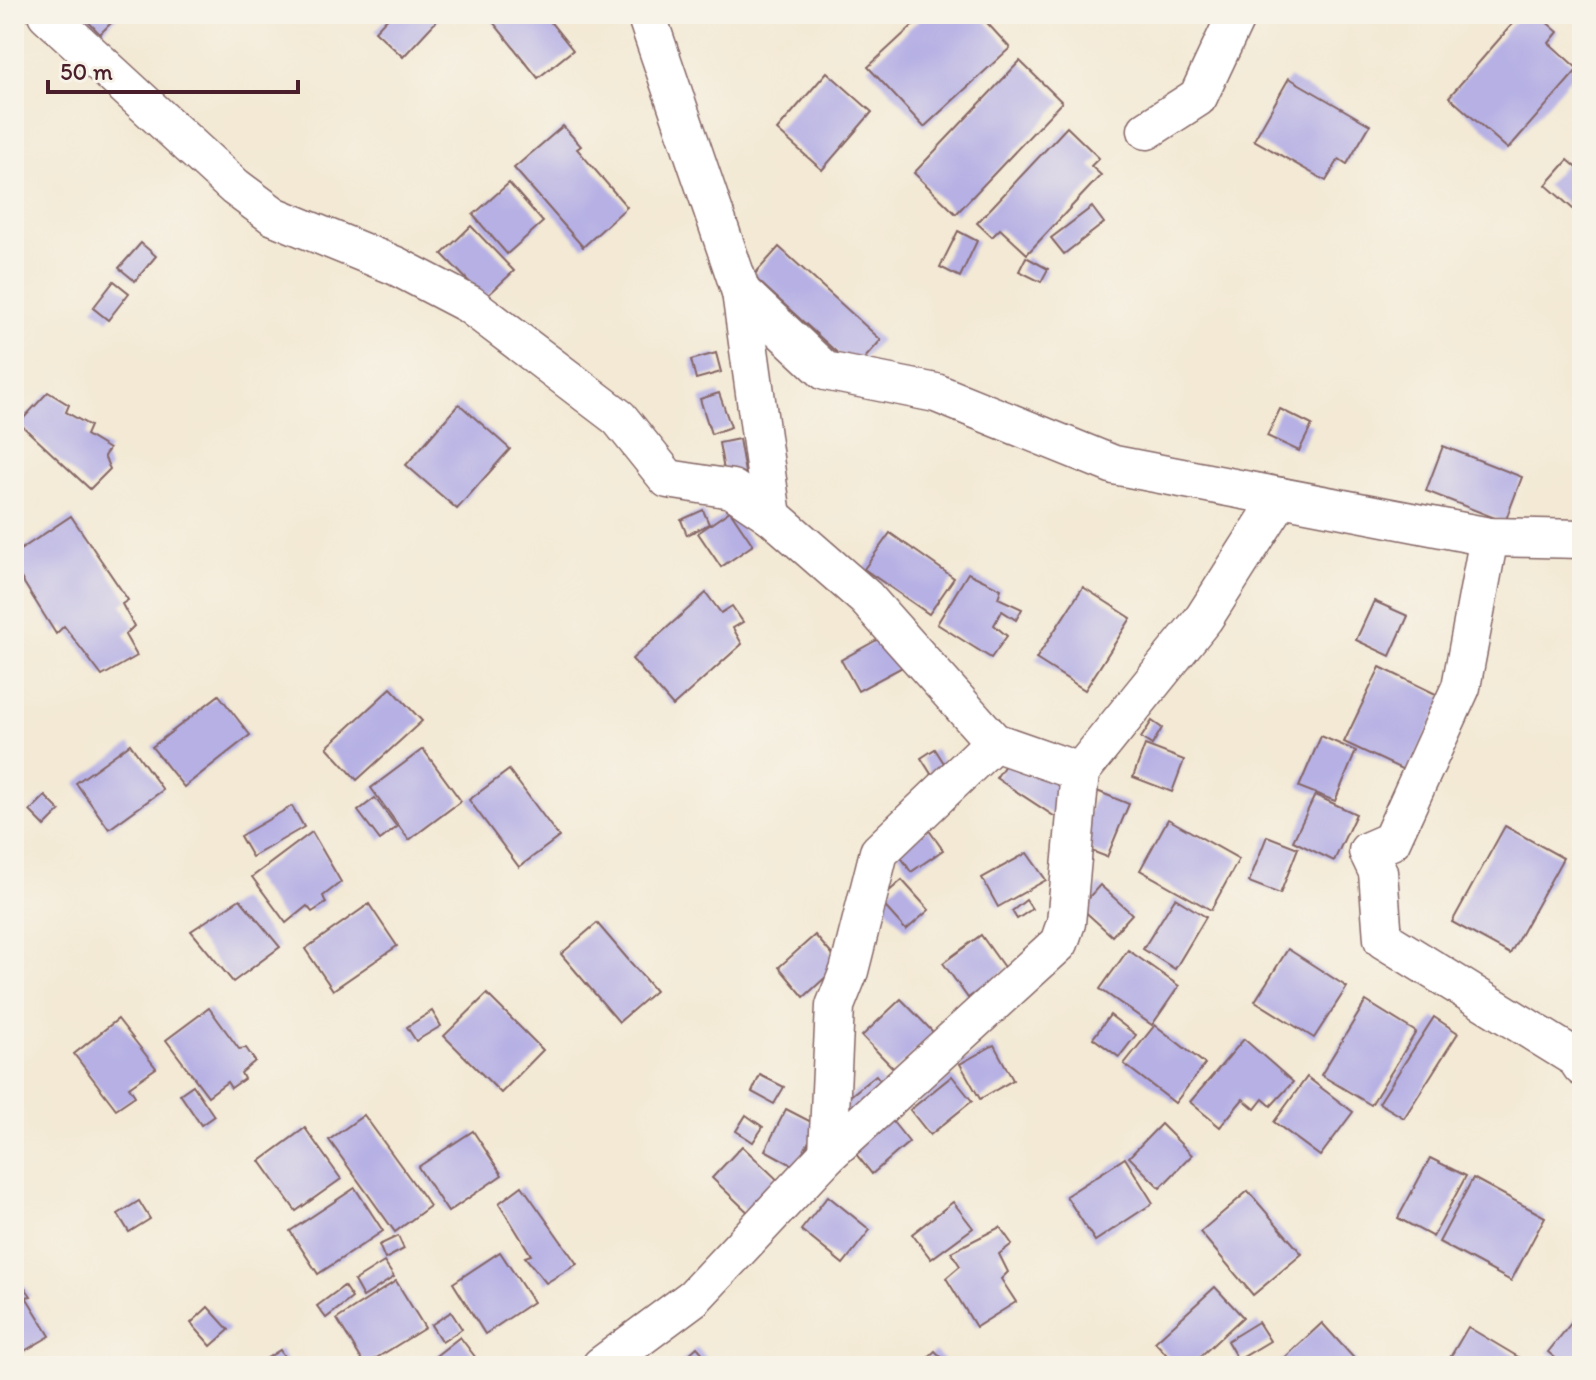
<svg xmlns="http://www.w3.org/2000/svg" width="1596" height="1380" viewBox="0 0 1596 1380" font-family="Itim,sans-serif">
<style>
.building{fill:#b6b0e4}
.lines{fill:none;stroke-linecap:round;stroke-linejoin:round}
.street-casing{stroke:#856666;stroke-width:41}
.street{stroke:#fff;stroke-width:38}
</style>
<rect width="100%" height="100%" fill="#f7f3e8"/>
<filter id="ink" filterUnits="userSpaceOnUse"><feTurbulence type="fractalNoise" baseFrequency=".0125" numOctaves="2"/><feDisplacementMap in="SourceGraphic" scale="16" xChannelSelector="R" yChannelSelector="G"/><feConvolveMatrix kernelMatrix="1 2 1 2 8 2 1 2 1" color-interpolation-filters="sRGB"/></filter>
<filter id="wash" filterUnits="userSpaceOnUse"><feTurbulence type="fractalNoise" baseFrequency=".006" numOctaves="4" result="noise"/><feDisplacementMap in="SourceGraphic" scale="32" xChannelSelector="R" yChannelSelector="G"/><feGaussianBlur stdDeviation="1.8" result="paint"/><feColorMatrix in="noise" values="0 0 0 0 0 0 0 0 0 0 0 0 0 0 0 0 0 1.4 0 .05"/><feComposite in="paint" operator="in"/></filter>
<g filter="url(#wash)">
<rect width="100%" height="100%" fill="#f3e9d4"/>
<g id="blocks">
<g class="building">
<path d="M81 14H120L100 34Z"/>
<path d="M391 14H443L403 57 375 31Z"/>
<path d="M503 14H544L573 50 538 78 493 22Z"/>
<path d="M925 14H979L1010 48 924 127 868 67Z"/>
<path d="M1521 14H1537L1558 32 1549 43 1578 69 1508 149 1449 97Z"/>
<path d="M1020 61 1062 102 956 214 914 173Z"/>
<path d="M827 72 872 112 822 170 777 130Z"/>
<path d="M1289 78 1370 125 1347 164 1339 159 1326 181 1254 140Z"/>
<path d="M563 126 581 146 577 149 627 207 583 247 514 168Z"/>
<path d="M1067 127 1099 158 1091 166 1101 175 1027 254 1000 229 992 237 977 223Z"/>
<path d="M1568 160 1582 172V217L1546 185Z"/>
<path d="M509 183 543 222 507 254 473 215Z"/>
<path d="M1092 207 1104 223 1064 254 1051 238Z"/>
<path d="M471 226 514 271 485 298 442 254Z"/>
<path d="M958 231 977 241 960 277 940 267Z"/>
<path d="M141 243 156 256 135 281 119 268Z"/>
<path d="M779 247 881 340 855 369 753 276Z"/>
<path d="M1026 257 1048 269 1041 282 1019 271Z"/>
<path d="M114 281 129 293 108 320 93 308Z"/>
<path d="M716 353 721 372 696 379 691 360Z"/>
<path d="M48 392 69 405 66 412 90 426 86 435 109 449 104 456 110 469 90 489 19 423Z"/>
<path d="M719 393 731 427 711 434 700 399Z"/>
<path d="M459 404 510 449 457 509 406 465Z"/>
<path d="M1280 409 1312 425 1299 451 1267 436Z"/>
<path d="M739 439 746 478 726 481 719 443Z"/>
<path d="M1443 446 1522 477 1505 522 1426 491Z"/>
<path d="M703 510 709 524 687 535 681 520Z"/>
<path d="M730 511 753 545 721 567 698 533Z"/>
<path d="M71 516 128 600 122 604 134 626 125 635 137 656 102 676 64 626 56 634 14 567V554Z"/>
<path d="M890 533 954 578 929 614 864 569Z"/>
<path d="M968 573 1001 589 998 598 1022 609 1016 620 1002 611 994 625 1007 636 991 658 937 624Z"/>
<path d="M1083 587 1131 618 1085 690 1036 659Z"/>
<path d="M706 593 721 613 732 606 743 622 733 628 742 644 673 706 632 659Z"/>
<path d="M1374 601 1408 616 1390 656 1356 640Z"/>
<path d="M891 632 908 664 858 691 841 660Z"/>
<path d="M1380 667 1444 698 1408 772 1344 742Z"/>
<path d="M391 688 422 721 357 780 327 747Z"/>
<path d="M219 695 250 735 184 787 152 747Z"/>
<path d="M1152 721 1162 728 1152 745 1141 738Z"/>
<path d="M1321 736 1356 751 1335 801 1299 787Z"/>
<path d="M130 744 163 790 109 829 76 783Z"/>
<path d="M1145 745 1184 760 1172 792 1133 777Z"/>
<path d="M423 749 461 801 409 840 371 788Z"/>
<path d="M935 749 947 768 933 777 921 758Z"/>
<path d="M1015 751 1075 791 1057 818 996 778Z"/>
<path d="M509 770 559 837 519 867 469 800Z"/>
<path d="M1097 791 1129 804 1107 857 1076 845Z"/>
<path d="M1315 795 1356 814 1334 861 1293 841Z"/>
<path d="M45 796 60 811 45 826 30 811Z"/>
<path d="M375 798 397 827 380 840 358 811Z"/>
<path d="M292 806 304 827 252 857 240 836Z"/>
<path d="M1168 819 1239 859 1211 910 1140 870Z"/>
<path d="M1505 826 1563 858 1510 954 1452 922Z"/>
<path d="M928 829 943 850 911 872 897 851Z"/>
<path d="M312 832 341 882 323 896 326 903 312 912 307 906 286 923 252 877Z"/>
<path d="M1267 836 1298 848 1280 894 1249 882Z"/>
<path d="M1027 853 1046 880 998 907 982 878Z"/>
<path d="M902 880 929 910 906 930 879 900Z"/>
<path d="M1100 885 1132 914 1112 936 1080 907Z"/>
<path d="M1175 898 1206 917 1175 969 1143 949Z"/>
<path d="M240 899 280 947 233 982 191 931Z"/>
<path d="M1026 900 1032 909 1017 919 1012 911Z"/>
<path d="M369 904 397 946 333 990 305 949Z"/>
<path d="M597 923 655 991 619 1022 561 954Z"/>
<path d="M815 935 840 964 804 997 779 967Z"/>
<path d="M981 935 1006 970 968 998 943 963Z"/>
<path d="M1288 949 1347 987 1314 1038 1255 1001Z"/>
<path d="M1128 950 1179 986 1152 1025 1100 989Z"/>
<path d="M487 994 543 1050 501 1093 444 1036Z"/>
<path d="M901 999 934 1033 895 1070 862 1036Z"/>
<path d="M1366 1001 1416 1032 1371 1105 1321 1075Z"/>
<path d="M209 1008 239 1049 246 1048 255 1061 241 1073 244 1079 231 1088 227 1082 208 1096 166 1040Z"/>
<path d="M432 1011 441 1026 416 1041 407 1027Z"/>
<path d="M1110 1015 1136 1035 1119 1057 1093 1038Z"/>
<path d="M1434 1017 1458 1033 1404 1118 1379 1103Z"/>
<path d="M118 1019 156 1068 129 1087 135 1096 116 1109 74 1054Z"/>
<path d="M1155 1025 1205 1064 1175 1103 1124 1064Z"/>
<path d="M1244 1039 1293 1082 1271 1106 1263 1099 1255 1109 1243 1099 1220 1127 1190 1102Z"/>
<path d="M994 1045 1013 1080 980 1099 960 1064Z"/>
<path d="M760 1075 784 1087 774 1104 752 1092Z"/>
<path d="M876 1075 890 1093 852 1123 838 1106Z"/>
<path d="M952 1076 972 1101 930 1135 910 1110Z"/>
<path d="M1307 1077 1353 1112 1320 1156 1274 1122Z"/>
<path d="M193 1085 214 1116 201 1125 180 1094Z"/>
<path d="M786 1109 817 1125 796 1167 765 1150Z"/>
<path d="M364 1115 430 1206 395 1232 329 1140Z"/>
<path d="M746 1115 763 1127 753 1142 736 1131Z"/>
<path d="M889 1117 909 1142 872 1174 851 1148Z"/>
<path d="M1161 1124 1192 1155 1160 1188 1129 1157Z"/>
<path d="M305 1128 341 1179 296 1211 260 1161Z"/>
<path d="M473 1131 502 1175 448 1212 418 1167Z"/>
<path d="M742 1146 785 1187 755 1219 712 1178Z"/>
<path d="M1125 1158 1153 1203 1095 1241 1066 1196Z"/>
<path d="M1430 1158 1466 1176 1433 1237 1398 1218Z"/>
<path d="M1473 1178 1545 1217 1511 1281 1439 1242Z"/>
<path d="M522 1186 577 1264 546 1283 525 1257 531 1255 499 1203Z"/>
<path d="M355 1188 383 1231 318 1274 290 1231Z"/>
<path d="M1248 1191 1302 1254 1253 1295 1200 1232Z"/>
<path d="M828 1196 870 1230 843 1264 801 1230Z"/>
<path d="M139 1201 150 1219 129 1232 118 1214Z"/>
<path d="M953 1202 973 1228 931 1259 912 1234Z"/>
<path d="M1000 1227 1012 1244 999 1254 1008 1272 1001 1279 1016 1302 976 1327 946 1278 960 1266 951 1252Z"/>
<path d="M398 1236 404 1249 385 1259 379 1245Z"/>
<path d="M500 1252 533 1302 485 1334 453 1283Z"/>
<path d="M384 1262 394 1277 363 1297 354 1281Z"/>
<path d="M14 1272 31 1296 26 1297 50 1336 14 1357Z"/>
<path d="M396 1281 425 1328 365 1365 337 1319Z"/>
<path d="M344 1286 352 1298 326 1318 317 1306Z"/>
<path d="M1215 1287 1243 1317 1190 1366H1177L1155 1342Z"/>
<path d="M208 1307 229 1330 211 1346 191 1323Z"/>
<path d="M451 1312 462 1329 442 1342 431 1325Z"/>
<path d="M1576 1317 1582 1322V1366H1565L1548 1352Z"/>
<path d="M1258 1322 1270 1341 1238 1360 1227 1341Z"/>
<path d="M1322 1323 1361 1366H1282L1279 1363Z"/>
<path d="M1468 1327 1525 1361 1522 1366H1445Z"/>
<path d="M460 1337 482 1366H423Z"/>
<path d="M697 1347 714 1366H676Z"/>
<path d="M280 1350 290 1366H255Z"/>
<path d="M935 1351 950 1366H919Z"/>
</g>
</g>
</g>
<g filter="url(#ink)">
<use href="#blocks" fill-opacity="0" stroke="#856666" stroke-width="2"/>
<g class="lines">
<g class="street-casing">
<g id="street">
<path d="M47 14 235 187 274 216 396 266 469 304 619 418 668 479 732 489 772 516 866 598 994 742 1080 772"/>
<path d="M646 14 741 292 772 516"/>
<path d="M1147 130 1198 97 1237 14"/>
<path d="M741 292 825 371 936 393 1114 465 1489 537 1582 539"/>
<path d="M1489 537 1461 687 1391 841 1368 851 1378 872 1383 939 1576 1058 1582 1067"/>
<path d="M828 1154 835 1006 849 971 879 852 994 742"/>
<path d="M601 1366 694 1297 828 1154 1059 943 1066 923 1080 772 1204 618 1281 497"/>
</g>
</g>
<use href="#street" class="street"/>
</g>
</g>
<rect width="1596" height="1380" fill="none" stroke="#f7f3e8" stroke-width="48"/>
<path d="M48 80v12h250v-12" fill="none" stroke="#4a1f2b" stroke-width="4"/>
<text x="60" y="80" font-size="24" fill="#4a1f2b" stroke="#f7f3e8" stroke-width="6" paint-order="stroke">50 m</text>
</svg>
